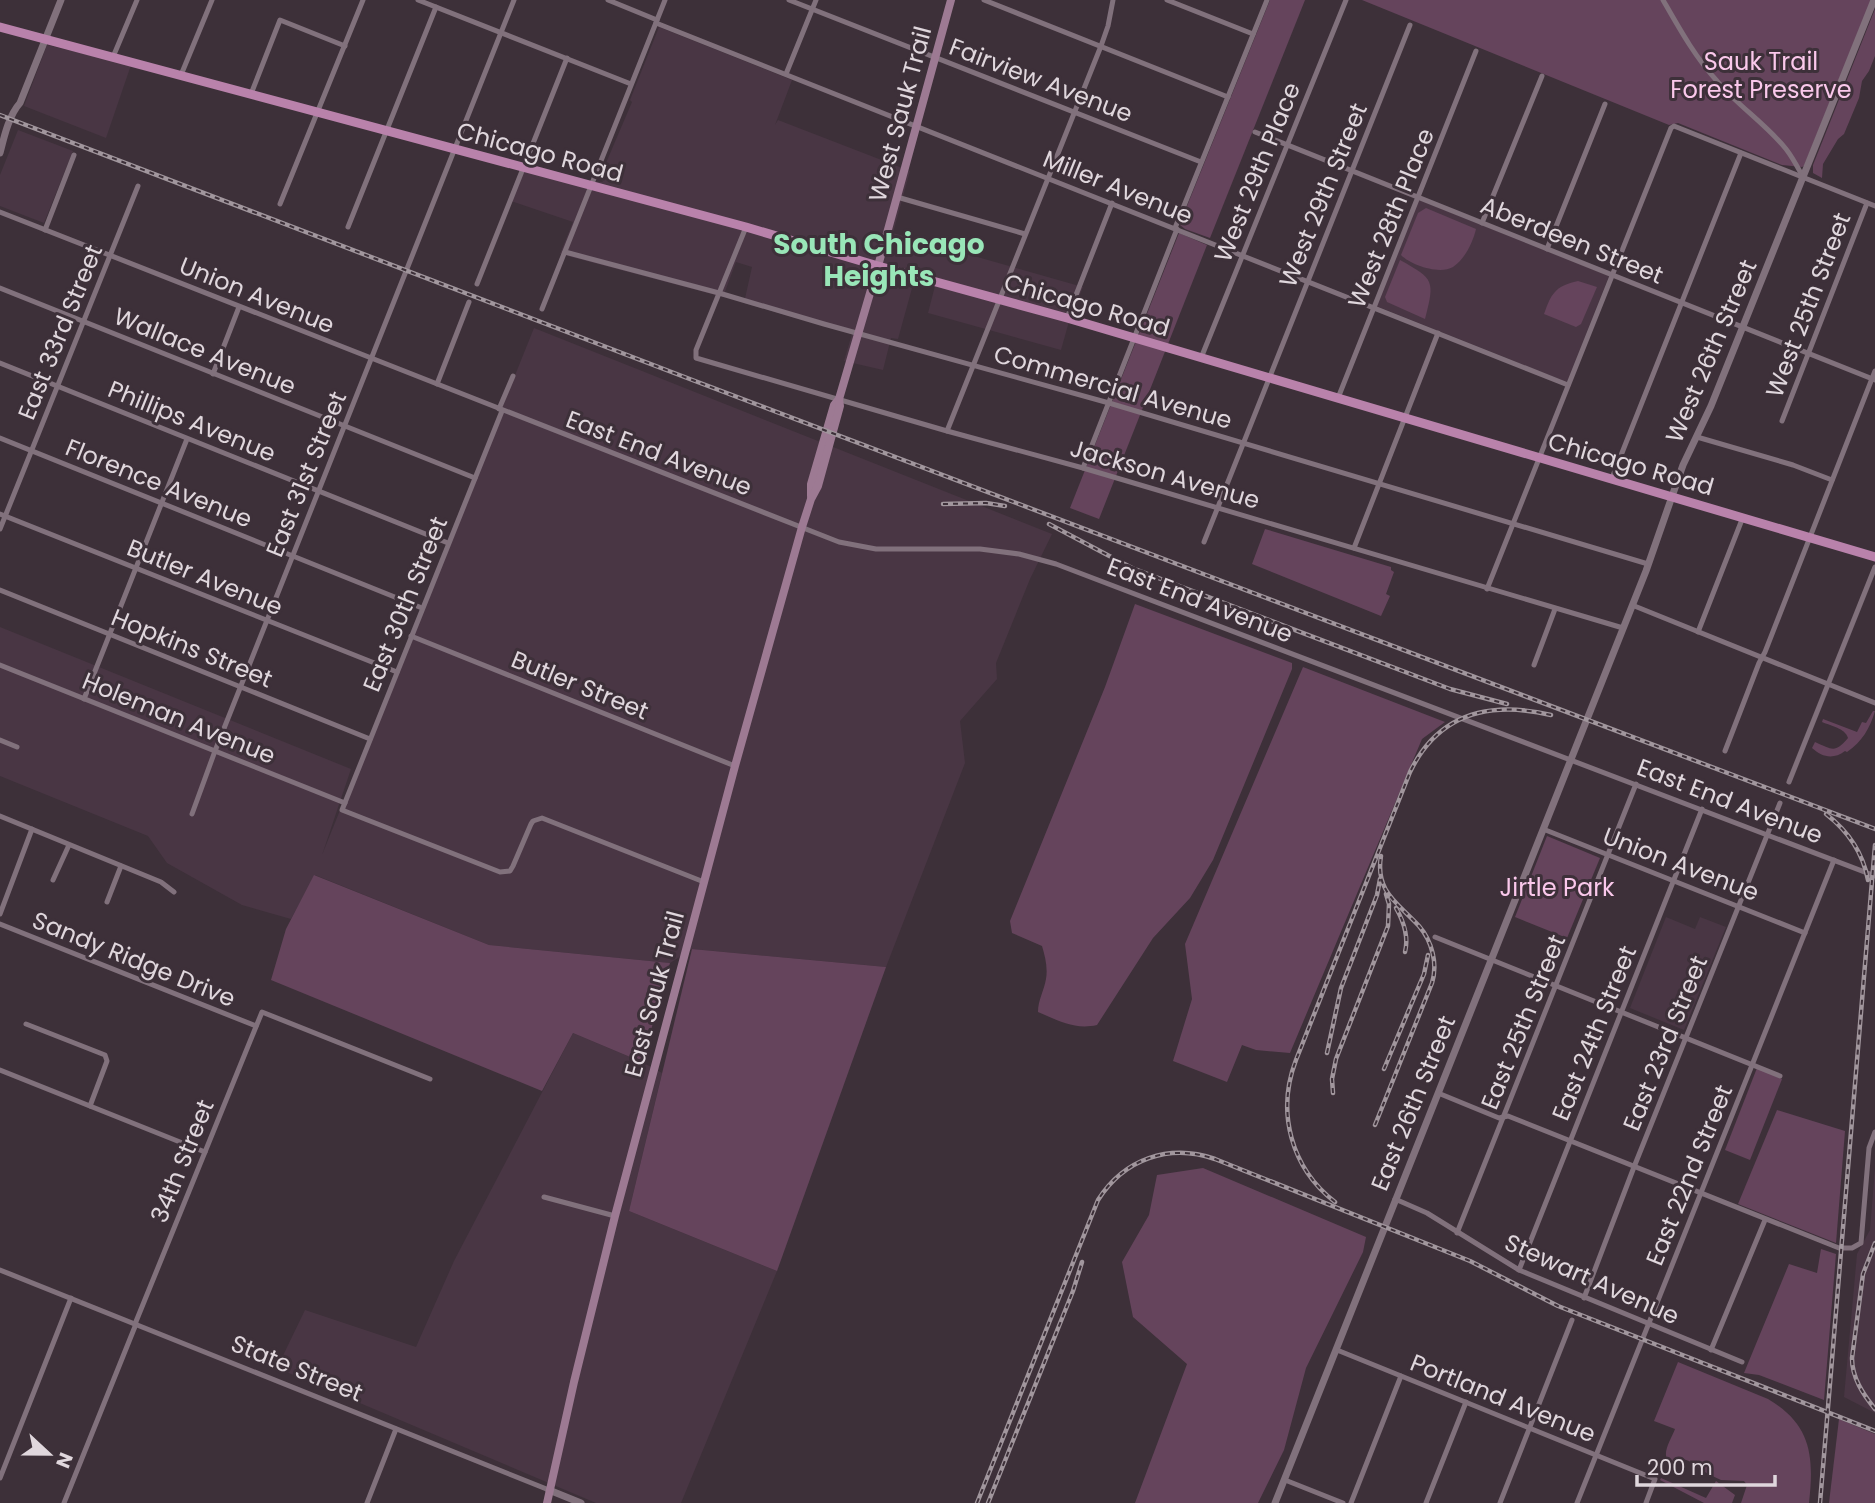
<svg xmlns="http://www.w3.org/2000/svg" width="1875" height="1503" viewBox="0 0 1875 1503" font-family="Poppins,sans-serif">
<style>
.built{fill:#493644}
.green{fill:#65445c}
.lines{fill:none;stroke-linecap:round;stroke-linejoin:round}
.minor{stroke:#81717c;stroke-width:5}
.tertiary{stroke:#81717c;stroke-width:7}
.secondary{stroke:#9d7a93;stroke-width:8}
.primary{stroke:#b982ab;stroke-width:9}
.rail-casing{stroke:#a1969d;stroke-width:4.5}
.rail{stroke:#3d3039;stroke-width:2;stroke-dasharray:5;stroke-linecap:butt}
.labels{text-anchor:middle;dominant-baseline:central;stroke-width:6;stroke-linejoin:round;paint-order:stroke}
.park-label{font-size:24px;fill:#fac8eb;stroke:#3d3039}
.street-label{font-size:24px;fill:#e0d7dd;stroke:#3d3039}
.quarter-label{font-size:28px;font-weight:bold;fill:#99e6b8;stroke:#3d3039}
</style>
<rect width="100%" height="100%" fill="#3d3039"/>
<g class="built">
<path d="M659 27 792 80 775 125 778 120 910 171 893 233 1083 287 1068 325 1061 350 928 313 935 286 914 281 898 339 891 338 883 370 844 361 852 334 744 303 752 267 736 262 723 297 560 254 573 222 508 200 523 162 589 181 603 182 600 177 632 102 630 100Z"/>
<path d="M47 45 131 65 106 138 24 106Z"/>
<path d="M18 130 73 151 44 223 0 206V175Z"/>
<path d="M1419 200 1609 276 1567 382 1376 306Z"/>
<path d="M534 328 1052 534 1030 579 996 663 997 679 960 721 965 763 886 967 692 949 670 963 489 945 315 875 291 919 242 905 167 863 148 836 0 776V627L351 769 322 855Z"/>
<path d="M1666 917 1695 929 1700 917 1726 927 1684 1030 1630 1008Z"/>
<path d="M573 1033 642 1062 662 1073 629 1211 777 1271 681 1503H596L277 1368 305 1310 416 1347 454 1261Z"/>
<path d="M1875 1168V1413L1844 1397 1857 1254 1870 1230Z"/>
</g>
<g class="green">
<path d="M1270 0H1305L1210 238 1185 229 1180 225 1181 221Z"/>
<path d="M1362 0H1871L1804 166 1802 167 1782 165 1678 123 1669 125Z"/>
<path d="M1875 9V56L1869 71 1862 81 1859 98 1844 134 1838 139 1823 164 1822 178 1813 173V165Z"/>
<path d="M1426 208 1476 229C1473 242 1465 259 1453 267 1439 275 1411 265 1401 255L1418 213Z"/>
<path d="M1179 233 1207 245 1099 519 1070 508Z"/>
<path d="M1400 260C1434 279 1435 280 1425 319L1387 302 1385 297Z"/>
<path d="M1578 281 1597 287 1581 324 1576 327 1544 314C1551 294 1555 286 1578 281Z"/>
<path d="M1265 529 1391 567V570L1394 572 1386 594 1390 596 1381 616 1252 564Z"/>
<path d="M1135 604 1292 663V669L1213 860 1190 898 1153 938 1097 1025C1075 1030 1059 1021 1038 1012 1038 1000 1044 991 1046 979 1048 968 1045 956 1042 946L1012 933 1010 921 1105 687Z"/>
<path d="M1303 667 1445 722 1422 739 1290 1053 1256 1050 1242 1045 1227 1082 1173 1061 1192 999 1185 944Z"/>
<path d="M1873 711H1875C1870 728 1862 742 1847 752L1845 751C1833 760 1822 757 1812 748L1815 742C1833 750 1835 753 1848 738 1845 728 1831 726 1822 722L1823 719 1857 732 1862 722 1866 723Z"/>
<path d="M1547 836 1600 858 1567 938 1515 917Z"/>
<path d="M314 875 489 945 670 963 642 1062 573 1033 542 1091 271 980 286 929Z"/>
<path d="M692 949 886 967 777 1271 629 1211Z"/>
<path d="M1757 1068 1782 1079 1750 1160 1725 1150Z"/>
<path d="M1777 1110 1845 1131 1836 1243 1738 1204Z"/>
<path d="M1203 1168 1366 1237 1363 1252 1306 1368 1284 1450 1258 1503H1135L1187 1364 1133 1317 1122 1262 1149 1215 1157 1175Z"/>
<path d="M1821 1249 1836 1254 1824 1400 1759 1375 1744 1373 1789 1264 1817 1273Z"/>
<path d="M1678 1362 1768 1399C1812 1425 1814 1457 1809 1503H1741L1747 1485 1744 1481 1721 1480 1708 1474 1689 1461 1683 1459 1670 1464C1660 1454 1671 1440 1675 1429L1654 1421Z"/>
<path d="M1839 1419 1875 1434V1503H1829Z"/>
<path d="M1661 1478 1706 1498 1716 1481 1735 1495 1732 1503H1704L1660 1480Z"/>
</g>
<g class="lines">
<g class="minor">
<path d="M418 0 631 84"/>
<path d="M608 0 657 20"/>
<path d="M789 0 1201 162"/>
<path d="M984 0 1228 97"/>
<path d="M1167 0 1253 34"/>
<path d="M1663 0C1679 28 1695 57 1717 81 1738 106 1766 124 1786 149 1793 158 1798 168 1803 177"/>
<path d="M656 23 1568 385"/>
<path d="M113 57 137 0"/>
<path d="M786 74 816 0"/>
<path d="M181 75 212 0"/>
<path d="M251 94 280 20 345 46"/>
<path d="M1255 132 1875 380"/>
<path d="M897 197 1025 234"/>
<path d="M280 204 363 0"/>
<path d="M0 212 839 542 876 549H980L1019 554 1056 564 1875 876"/>
<path d="M1482 223 1542 76"/>
<path d="M348 227 436 7"/>
<path d="M746 227 696 350V358L947 431 1083 468 1623 628"/>
<path d="M1175 228 1267 0"/>
<path d="M45 230 74 155"/>
<path d="M1547 249 1605 104"/>
<path d="M565 252 719 293 824 324 1109 403 1648 564"/>
<path d="M477 284 567 58"/>
<path d="M0 288 475 478"/>
<path d="M542 309 665 0"/>
<path d="M1067 318 1112 203"/>
<path d="M1201 358 1346 0"/>
<path d="M0 363 448 543"/>
<path d="M213 374 239 307"/>
<path d="M437 384 469 302"/>
<path d="M1338 398 1476 51"/>
<path d="M499 409 513 376"/>
<path d="M502 411 342 810 500 872 510 871 513 866 531 824 533 821 542 818 704 882"/>
<path d="M1782 421 1867 203"/>
<path d="M947 431 1101 46 1108 26 1113 0"/>
<path d="M1697 437 1793 465 1832 480"/>
<path d="M0 438 422 608"/>
<path d="M1083 468 1177 229"/>
<path d="M1612 478 1741 153"/>
<path d="M0 514 397 672"/>
<path d="M0 529 138 186"/>
<path d="M1204 542 1410 25"/>
<path d="M1354 548 1438 333"/>
<path d="M1487 589 1671 128 1674 126 1875 206"/>
<path d="M0 590 370 739"/>
<path d="M1632 605 1875 703"/>
<path d="M1698 632 1743 517"/>
<path d="M411 636 735 766"/>
<path d="M0 665 345 803"/>
<path d="M1534 665 1555 609"/>
<path d="M84 699 187 439"/>
<path d="M0 740 17 747"/>
<path d="M1725 751 1759 663 1765 652 1875 371"/>
<path d="M1789 782 1875 567"/>
<path d="M192 814 215 751 514 0"/>
<path d="M0 816 161 882 174 892"/>
<path d="M1543 829 1805 933"/>
<path d="M53 880 69 845"/>
<path d="M107 902 121 866"/>
<path d="M0 914 32 829"/>
<path d="M0 924 256 1026"/>
<path d="M1435 937 1780 1076"/>
<path d="M26 1024 105 1055 107 1061 90 1106"/>
<path d="M0 1070 205 1152"/>
<path d="M1438 1093 1499 1118 1508 1116 1839 1248H1852L1861 1243 1869 1148 1875 1132"/>
<path d="M544 1197 615 1216"/>
<path d="M1395 1199 1427 1213 1519 1270 1742 1362"/>
<path d="M1457 1233 1636 784"/>
<path d="M0 1270 549 1490"/>
<path d="M1519 1270 1702 809"/>
<path d="M1584 1298 1634 1167 1780 803"/>
<path d="M135 1324 262 1012 430 1079"/>
<path d="M1337 1350 1655 1479 1646 1503"/>
<path d="M1711 1350 1765 1220"/>
<path d="M0 1478 71 1298"/>
<path d="M1285 1480 1343 1503"/>
<path d="M64 1503 136 1324"/>
<path d="M367 1503 396 1429"/>
<path d="M1351 1503 1401 1376"/>
<path d="M1426 1503 1466 1402"/>
<path d="M1500 1503 1572 1320"/>
<path d="M1577 1503 1834 860"/>
</g>
<g class="tertiary">
<path d="M0 153C4 137 9 115 20 103L61 0"/>
<path d="M549 1490 581 1503"/>
<path d="M1275 1503 1646 571 1683 465 1711 406 1874 0"/>
</g>
<g class="secondary">
<path d="M811 496V484L834 405 839 399"/>
<path d="M547 1503 574 1382 615 1216 735 766 802 527 811 499 818 486 840 406 839 399 878 266 951 0"/>
</g>
<path class="primary" d="M0 27 746 227 878 266 1067 318 1875 557"/>
<g class="rail-casing">
<g id="rail">
<path d="M0 115 695 381 1875 829"/>
<path d="M943 504 986 503 1005 506"/>
<path d="M1049 524 1132 568 1450 689 1507 704"/>
<path d="M1826 814C1848 831 1863 853 1868 880"/>
<path d="M1396 908C1404 922 1409 936 1405 952"/>
<path d="M1327 1053 1341 988 1377 895 1380 879"/>
<path d="M1384 1069 1424 974 1428 955"/>
<path d="M1333 1093 1332 1079 1336 1059 1388 926 1389 904 1386 894"/>
<path d="M1375 1125 1432 983C1438 964 1432 941 1419 926 1398 903 1375 892 1381 856"/>
<path d="M1335 1202C1291 1168 1276 1112 1296 1060L1410 772C1439 712 1491 701 1551 715"/>
<path d="M1875 1243 1863 1274 1852 1358C1852 1378 1863 1394 1875 1409"/>
<path d="M977 1503 1098 1200C1124 1159 1169 1143 1215 1159L1470 1261 1558 1306 1875 1431"/>
<path d="M988 1503 1073 1291 1082 1262"/>
<path d="M1820 1503 1875 845"/>
</g>
</g>
<use href="#rail" class="rail"/>
</g>
<g class="labels">
<g class="park-label">
<text x="1761" y="61">Sauk Trail<tspan x="1761" dy="28">Forest Preserve</tspan></text>
<text x="1557" y="887">Jirtle Park</text>
</g>
<g class="street-label">
<text transform="translate(1041 80) rotate(21)">Fairview Avenue</text>
<text transform="translate(900 114) rotate(-75)">West Sauk Trail</text>
<text transform="translate(540 152) rotate(15)">Chicago Road</text>
<text transform="translate(1257 172) rotate(-68)">West 29th Place</text>
<text transform="translate(1118 187) rotate(22)">Miller Avenue</text>
<text transform="translate(1323 195) rotate(-68)">West 29th Street</text>
<text transform="translate(1391 218) rotate(-68)">West 28th Place</text>
<text transform="translate(1572 240) rotate(22)">Aberdeen Street</text>
<text transform="translate(257 295) rotate(22)">Union Avenue</text>
<text transform="translate(1087 305) rotate(16)">Chicago Road</text>
<text transform="translate(1808 305) rotate(-69)">West 25th Street</text>
<text transform="translate(60 332) rotate(-68)">East 33rd Street</text>
<text transform="translate(205 351) rotate(22)">Wallace Avenue</text>
<text transform="translate(1711 351) rotate(-67)">West 26th Street</text>
<text transform="translate(1113 387) rotate(16)">Commercial Avenue</text>
<text transform="translate(192 421) rotate(22)">Phillips Avenue</text>
<text transform="translate(659 453) rotate(21)">East End Avenue</text>
<text transform="translate(1631 464) rotate(16)">Chicago Road</text>
<text transform="translate(306 474) rotate(-68)">East 31st Street</text>
<text transform="translate(1165 474) rotate(16)">Jackson Avenue</text>
<text transform="translate(159 483) rotate(22)">Florence Avenue</text>
<text transform="translate(205 577) rotate(22)">Butler Avenue</text>
<text transform="translate(1200 600) rotate(21)">East End Avenue</text>
<text transform="translate(405 604) rotate(-68)">East 30th Street</text>
<text transform="translate(192 648) rotate(22)">Hopkins Street</text>
<text transform="translate(580 685) rotate(22)">Butler Street</text>
<text transform="translate(179 718) rotate(22)">Holeman Avenue</text>
<text transform="translate(1730 801) rotate(21)">East End Avenue</text>
<text transform="translate(1681 864) rotate(21)">Union Avenue</text>
<text transform="translate(134 959) rotate(22)">Sandy Ridge Drive</text>
<text transform="translate(654 994) rotate(-75)">East Sauk Trail</text>
<text transform="translate(1523 1022) rotate(-68)">East 25th Street</text>
<text transform="translate(1594 1033) rotate(-68)">East 24th Street</text>
<text transform="translate(1665 1043) rotate(-68)">East 23rd Street</text>
<text transform="translate(1413 1103) rotate(-68)">East 26th Street</text>
<text transform="translate(182 1161) rotate(-68)">34th Street</text>
<text transform="translate(1689 1175) rotate(-68)">East 22nd Street</text>
<text transform="translate(1592 1279) rotate(24)">Stewart Avenue</text>
<text transform="translate(297 1368) rotate(22)">State Street</text>
<text transform="translate(1503 1398) rotate(22)">Portland Avenue</text>
</g>
<g class="quarter-label">
<text x="879" y="244">South Chicago<tspan x="879" dy="32">Heights</tspan></text>
</g>
</g>
<g transform="translate(49 1454) rotate(112)" stroke="#3d3039" stroke-width="5" paint-order="stroke">
<path d="M0-5L12 26L0 18L-12 26Z" fill="#e0d7dd"/>
<text y="-10" font-size="19" font-weight="bold" text-anchor="middle" fill="#e0d7dd">N</text>
</g>
<path d="M1637 1475v10h138v-10" fill="none" stroke="#e0d7dd" stroke-width="3.5"/>
<text x="1647" y="1475" font-size="21" fill="#e0d7dd" stroke="#3d3039" stroke-width="5" paint-order="stroke">200 m</text>
</svg>
